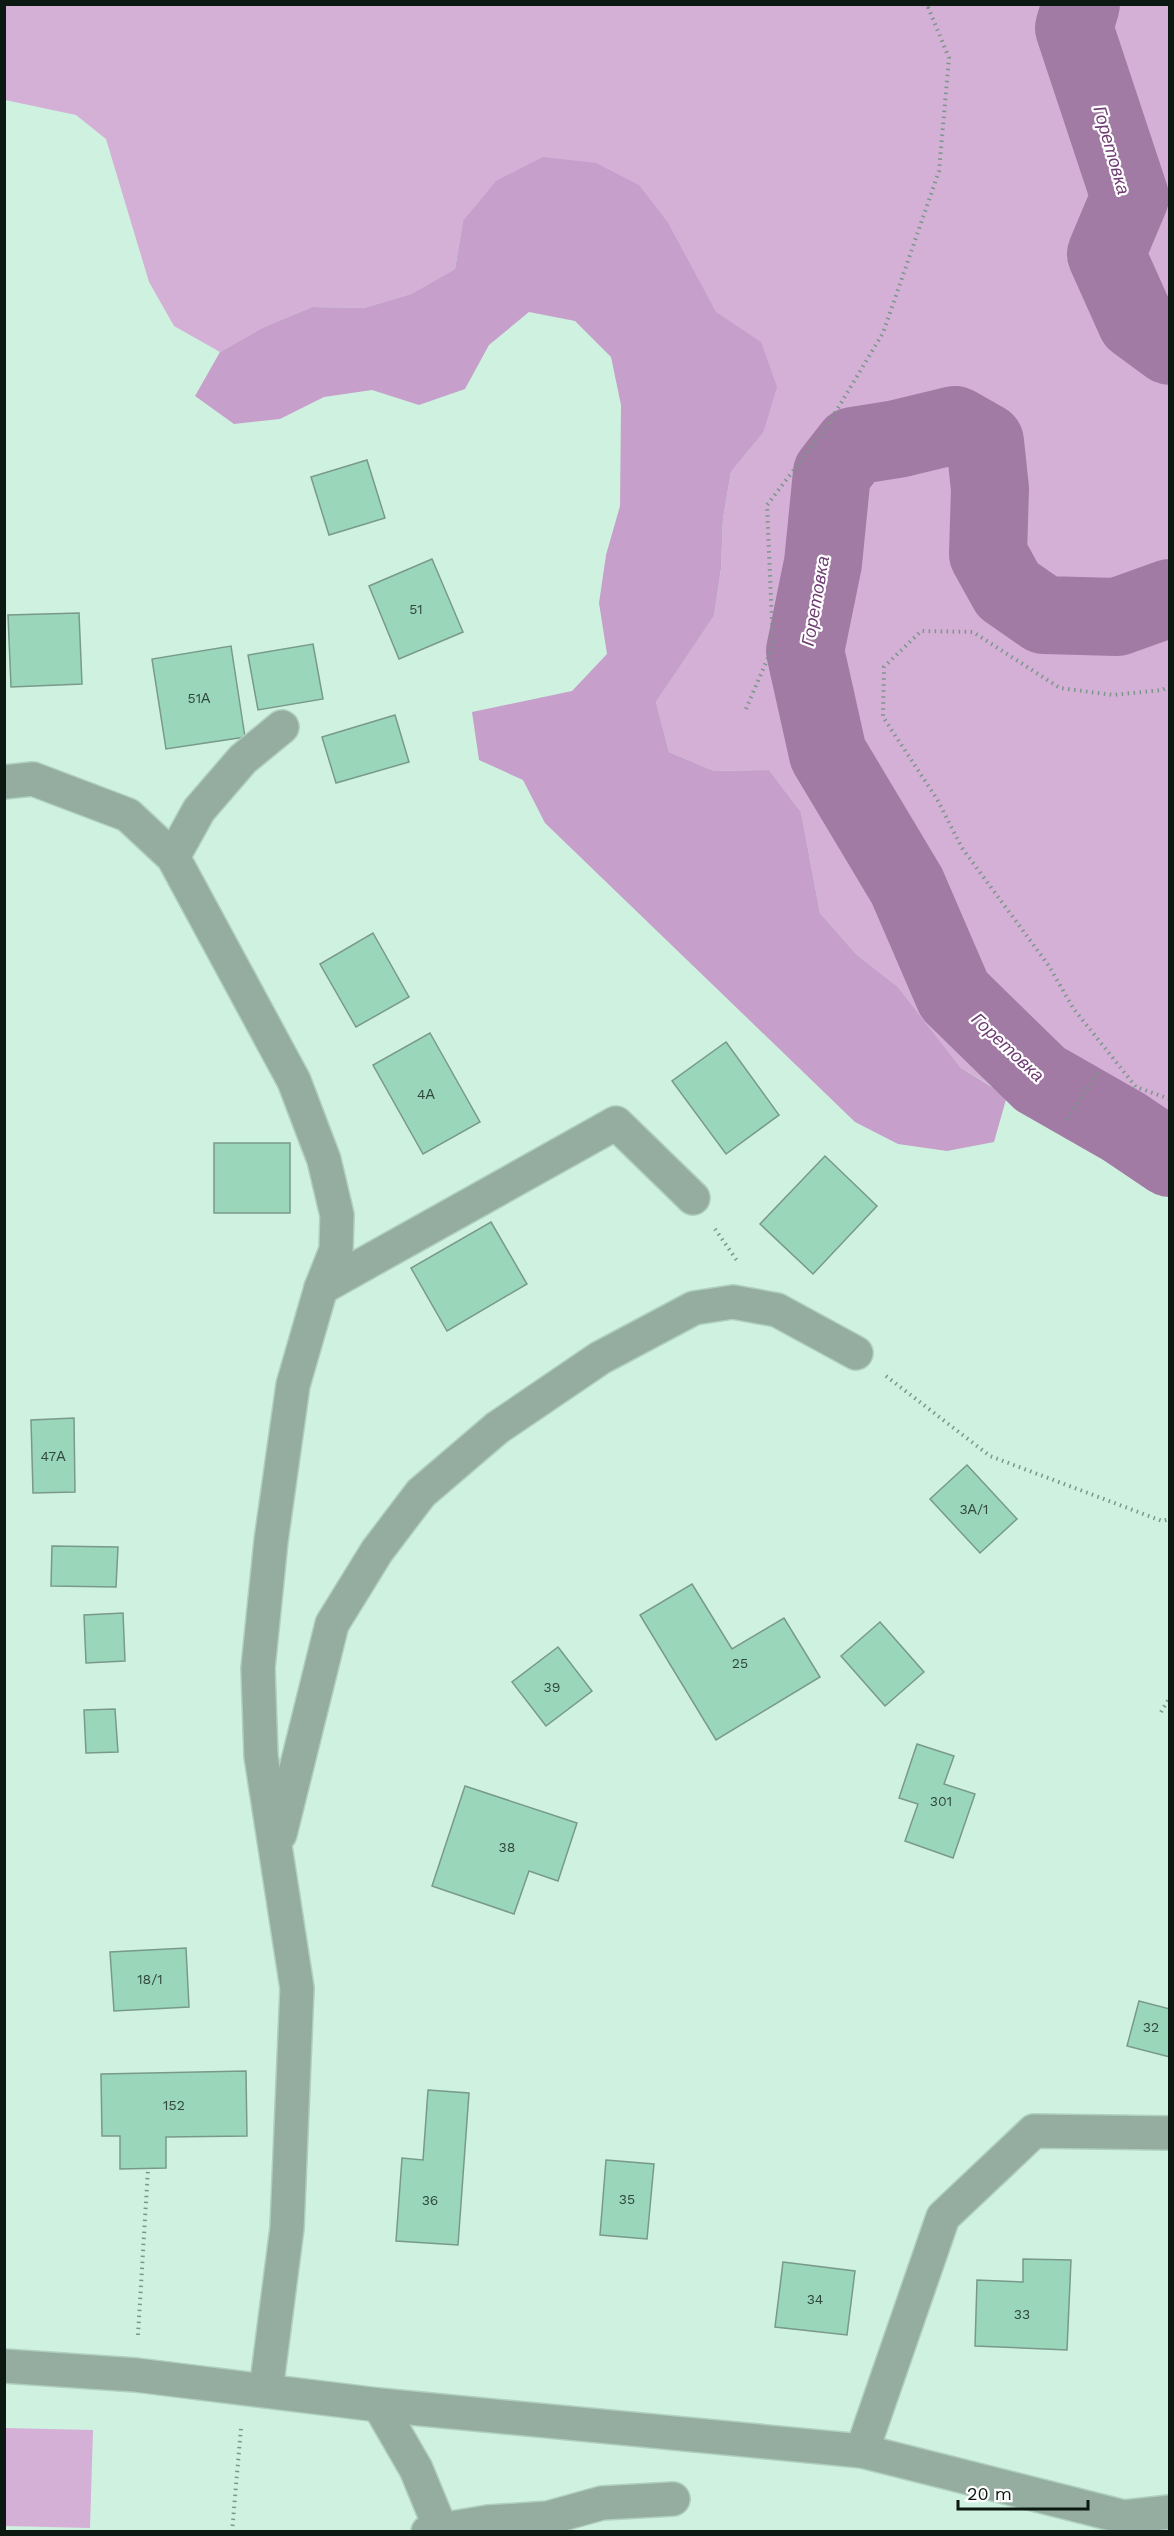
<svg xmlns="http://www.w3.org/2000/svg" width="1174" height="2536" viewBox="0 0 1174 2536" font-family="'Work Sans',sans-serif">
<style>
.green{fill:#d4b0d7}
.forest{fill:#c69fca}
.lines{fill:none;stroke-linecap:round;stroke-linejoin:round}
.river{stroke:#a17ba4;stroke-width:78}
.building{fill:#9ad6b9;stroke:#799a8a;stroke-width:1.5}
.minor-casing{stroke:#b0cfbf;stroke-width:36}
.path{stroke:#7c9689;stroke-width:4;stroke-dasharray:1.5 4.5;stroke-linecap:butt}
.minor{stroke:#94ada0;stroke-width:33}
.labels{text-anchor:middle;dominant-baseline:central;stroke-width:4.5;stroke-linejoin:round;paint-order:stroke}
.number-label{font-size:14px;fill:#30483c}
.water-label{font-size:18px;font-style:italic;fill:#6f3d74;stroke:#fff}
</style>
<rect width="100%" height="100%" fill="#cff2e0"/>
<g class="green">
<path d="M5 5H1169V1190L961 1068 898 987 856 954 820 913 801 812 769 770 714 771 669 752 656 702 714 616 721 569 723 518 731 472 763 433 760 342 716 313 669 224 463 221 455 269 411 294 364 308 312 307 262 328 220 352 174 326 149 282 106 139 76 115 5 100Z"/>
<path d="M5 2428 93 2430 90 2528 5 2526Z"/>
</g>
<path class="forest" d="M543 157 596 163 639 185 669 224 716 312 761 342 777 387 763 433 731 472 723 518 721 569 714 616 656 702 669 752 714 771 769 770 801 812 820 913 856 954 898 987 961 1068 1007 1096 994 1142 947 1151 898 1144 855 1122 545 823 523 780 479 760 472 712 572 691 607 654 599 603 606 555 620 506 621 405 611 357 575 321 529 312 489 345 465 389 419 405 372 390 324 397 280 419 234 424 195 396 220 352 262 328 312 307 364 308 411 294 455 269 463 221 496 181Z"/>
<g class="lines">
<g class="river">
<path d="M1081 4 1074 28 1130 197 1106 254 1136 321 1170 346"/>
<path d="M1170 598 1117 617 1044 615 1008 590 988 554 990 489 985 442 955 425 897 439 853 446 832 473 823 563 805 651 828 754 907 886 954 995 1040 1079 1124 1127 1170 1158"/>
</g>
</g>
<g class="building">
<path d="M367 460 385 518 329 535 311 477Z"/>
<path d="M432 559 463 632 399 659 369 586Z"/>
<path d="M79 613 82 684 11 687 8 615Z"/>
<path d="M313 644 323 699 258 710 248 655Z"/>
<path d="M231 646 245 737 166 749 152 659Z"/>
<path d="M395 715 409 762 336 783 322 737Z"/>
<path d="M373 933 409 997 356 1027 320 964Z"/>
<path d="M430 1033 480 1122 423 1154 373 1065Z"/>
<path d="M726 1042 779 1115 726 1154 672 1081Z"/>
<rect x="214" y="1143" width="76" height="70"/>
<path d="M825 1156 877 1206 813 1274 760 1224Z"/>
<path d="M491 1222 527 1284 447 1331 411 1268Z"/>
<path d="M74 1418 75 1492 33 1493 31 1420Z"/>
<path d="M967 1465 1017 1519 980 1553 930 1499Z"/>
<path d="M52 1546 118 1547 116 1587 51 1586Z"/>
<path d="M692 1584 732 1649 784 1618 820 1677 716 1740 640 1615Z"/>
<path d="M123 1613 125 1661 86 1663 84 1615Z"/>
<path d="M880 1622 924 1672 885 1706 841 1656Z"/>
<path d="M558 1647 592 1691 546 1726 512 1682Z"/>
<path d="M115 1709 118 1752 86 1753 84 1710Z"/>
<path d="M917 1744 954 1756 944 1784 975 1794 953 1858 905 1841 918 1804 899 1798Z"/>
<path d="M465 1786 577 1823 558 1881 529 1871 514 1914 432 1886Z"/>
<path d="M186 1948 189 2007 114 2011 110 1952Z"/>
<path d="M1139 2001 1170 2009V2057L1127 2046Z"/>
<path d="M246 2071 247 2136 166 2137V2168L120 2169V2136H102L101 2074Z"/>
<path d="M428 2090 469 2093 458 2245 396 2241 402 2158 423 2160Z"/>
<path d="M606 2160 654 2164 647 2239 600 2235Z"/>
<path d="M1023 2259 1071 2260 1067 2350 975 2346 977 2280 1023 2282Z"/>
<path d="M783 2262 855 2271 847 2335 775 2327Z"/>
</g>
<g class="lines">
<g class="minor-casing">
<g id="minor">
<path d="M4 782 33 779 128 815 173 857 294 1081 324 1160 337 1215 336 1250 321 1288 293 1385 271 1541 258 1668 261 1756 297 1988 287 2228 266 2390"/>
<path d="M173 857 199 810 243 759 282 727"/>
<path d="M321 1288 616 1123 693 1198"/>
<path d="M280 1834 332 1624 377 1551 421 1493 497 1428 600 1358 694 1308 733 1302 777 1310 856 1353"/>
<path d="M4 2366 136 2375 379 2405 862 2451 1124 2517 1170 2512"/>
<path d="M379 2405 416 2469 442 2532"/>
<path d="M862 2451 943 2217 1034 2131 1170 2133"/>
<path d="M428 2532 488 2522 548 2518 602 2503 673 2499"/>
</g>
</g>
<g class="path">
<path d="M922 4 928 7 933 4"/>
<path d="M1170 686 1162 690 1113 695 1060 688 973 632 921 631 884 667 883 717 937 799 962 848 1049 966 1073 1008 1136 1087 1170 1099"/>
<path d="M746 709 773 646 767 505 826 428 883 333 939 171 949 58 928 7"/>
<path d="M1067 1119 1098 1072"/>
<path d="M715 1229 738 1262"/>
<path d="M886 1376 990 1456 1162 1521 1170 1519"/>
<path d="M1161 1712 1170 1697"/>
<path d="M138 2335 148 2169"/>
<path d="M232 2532 241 2428"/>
</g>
<use href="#minor" class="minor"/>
</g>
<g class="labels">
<g class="number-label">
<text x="416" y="609">51</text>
<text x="199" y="698">51А</text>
<text x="426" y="1094">4А</text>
<text x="53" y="1456">47А</text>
<text x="974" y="1509">3А/1</text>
<text x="740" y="1663">25</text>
<text x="552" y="1687">39</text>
<text x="941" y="1801">301</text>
<text x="507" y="1847">38</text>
<text x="150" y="1979">18/1</text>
<text x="1151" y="2027">32</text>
<text x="174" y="2105">152</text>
<text x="627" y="2199">35</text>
<text x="430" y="2200">36</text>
<text x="815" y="2299">34</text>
<text x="1022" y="2314">33</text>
</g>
<g class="water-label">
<text transform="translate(1112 150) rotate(74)">Горетовка</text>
<text transform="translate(815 601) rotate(-80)">Горетовка</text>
<text transform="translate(1008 1047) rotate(43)">Горетовка</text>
</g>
</g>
<rect width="1174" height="2536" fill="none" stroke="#0c1913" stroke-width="12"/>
<path d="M958 2500v9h130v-9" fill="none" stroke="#0c1913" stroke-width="3"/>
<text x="967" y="2500" font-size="18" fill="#0c1913" stroke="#ffffff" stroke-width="4.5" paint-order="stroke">20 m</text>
</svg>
